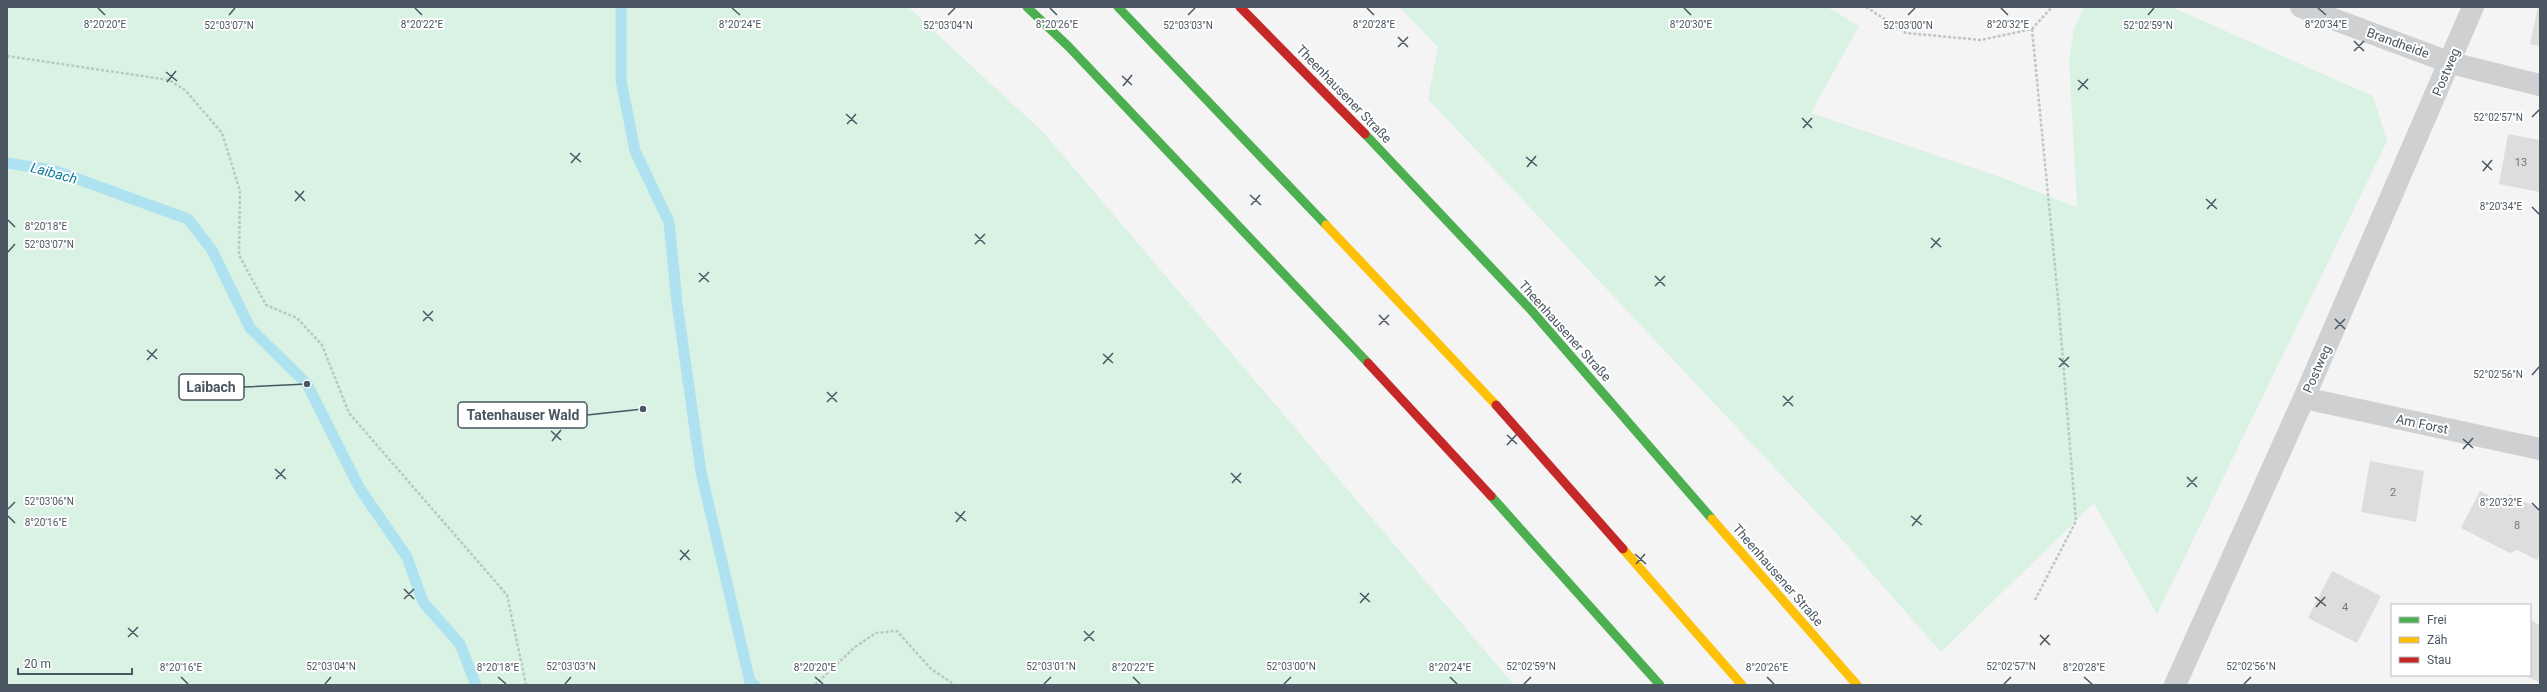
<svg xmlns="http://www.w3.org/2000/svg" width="2547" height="692" viewBox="0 0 2547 692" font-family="Roboto,sans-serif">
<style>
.green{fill:#d9f2e3}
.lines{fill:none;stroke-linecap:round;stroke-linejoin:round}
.stream{stroke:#aee2f0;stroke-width:11}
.building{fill:#ddddde}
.path{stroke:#bcc7c4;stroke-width:2.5;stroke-dasharray:3 2;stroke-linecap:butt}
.street{stroke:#ced0d2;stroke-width:22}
.fast{stroke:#4caf50;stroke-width:9}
.slow{stroke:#ffc107;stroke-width:9}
.jam{stroke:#c62828;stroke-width:9}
.ticks{fill:none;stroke:#4a5661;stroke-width:1.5}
.labels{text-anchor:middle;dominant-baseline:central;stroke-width:4;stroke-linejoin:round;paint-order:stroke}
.number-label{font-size:11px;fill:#707881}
.street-label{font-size:13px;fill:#4a5661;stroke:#fff}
.water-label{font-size:14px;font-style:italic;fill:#0c7c9b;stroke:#fff}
.ticks-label{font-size:10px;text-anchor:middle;fill:#4a5661;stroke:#fff;stroke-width:4;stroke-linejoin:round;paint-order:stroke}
.leader{fill:none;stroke:#4a5661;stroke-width:1.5}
.callout-dot{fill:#4a5661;stroke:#fff;stroke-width:1.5}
.callout{fill:#fff;stroke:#4a5661;stroke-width:1.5}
.callout-label{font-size:14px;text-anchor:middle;font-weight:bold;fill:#4a5661}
</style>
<rect width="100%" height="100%" fill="#f4f4f4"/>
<g class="green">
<path d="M7 7H908L1044 133 1514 685H7Z"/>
<path d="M1399 7H1827L1859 26 1811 113 2003 178 2077 207 2069 59 2074 29 2084 7H2171L2373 96 2387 141 2157 614 2094 503 1941 652 1837 534 1428 99 1438 47Z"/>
</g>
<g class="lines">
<g class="stream">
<path d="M621 7V80L635 151 669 222 677 303 701 472 750 682 755 685"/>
<path d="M7 163 53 170 188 219 212 250 250 328 307 384 360 489 407 557 423 602 460 644 476 685"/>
</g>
</g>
<g class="building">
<path d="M2538 7H2540V46L2530 44Z"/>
<path d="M2508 134 2540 140V192L2499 184Z"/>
<path d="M2370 461 2424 471 2416 522 2361 512Z"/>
<path d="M2480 491 2504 503 2509 494 2540 509V553L2537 560 2517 550 2510 553 2461 528Z"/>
<path d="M2332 571 2381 596 2357 643 2308 618Z"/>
<path d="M2530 620 2540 625V683L2524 675H2530Z"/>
</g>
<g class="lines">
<g class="path">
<path d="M1866 7 1906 33 1981 40 2032 29 2052 7"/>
<path d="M2032 29 2058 298 2076 521 2035 600"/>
<path d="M7 56 169 80 185 90 222 133 240 191 239 255 266 305 297 318 322 345 349 413 507 595 526 685"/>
<path d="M815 685 855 647 876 633 897 631 931 669 955 685"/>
</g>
<g class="street">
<path d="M2301 7 2451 63 2540 85"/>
<path d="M2304 398 2540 449"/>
<path d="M2175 685 2304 398 2473 7"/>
</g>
<g class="fast">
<path d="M1027 7 1069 47 1368 363"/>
<path d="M1118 7 1326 225"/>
<path d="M1365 134 1531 310 1712 519"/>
<path d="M1491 496 1660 685"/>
</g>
<g class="slow">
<path d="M1326 225 1496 405"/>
<path d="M1712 519 1857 685"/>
<path d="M1623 549 1742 685"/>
</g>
<g class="jam">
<path d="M1240 7 1365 134"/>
<path d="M1368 363 1491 496"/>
<path d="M1496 405 1623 549"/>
</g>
</g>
<path class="ticks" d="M98 8 105 15M415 8 422 15M732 8 740 15M1050 8 1057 15M1367 8 1374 15M1684 8 1691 15M2001 8 2008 15M2318 8 2326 15M229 15 235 8M948 15 955 8M1188 15 1195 8M1908 15 1915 8M2148 15 2154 8M1398 37 1408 47M2354 41 2364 51M1398 47 1408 37M2354 51 2364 41M166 72 177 81M1122 76 1132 85M2078 80 2088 89M167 82 176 71M1123 86 1132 75M2078 90 2088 79M846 114 857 124M2532 117 2539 110M1802 118 1812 128M847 124 856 114M1803 128 1812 118M570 153 581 162M1526 157 1537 166M2482 161 2492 170M571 163 580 153M1527 167 1536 156M2483 171 2492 160M295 191 305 201M1250 195 1261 205M2206 199 2217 209M295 201 304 191M1251 205 1260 195M2532 207 2539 214M2207 209 2216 199M8 220 15 227M975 234 985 244M1931 238 1941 247M975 244 985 234M1931 248 1940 238M8 252 15 244M699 273 709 282M1655 276 1665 286M699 282 709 272M1655 286 1665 276M423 311 433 321M1379 315 1389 325M2335 319 2345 329M423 321 433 311M1379 325 1389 315M2335 329 2345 319M147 350 157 359M1103 354 1113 363M2059 358 2069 367M147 360 157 349M1103 364 1113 353M2059 367 2069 357M2532 375 2539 367M827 392 837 402M1783 396 1793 406M827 402 837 392M1783 406 1793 396M551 431 561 440M1507 435 1517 444M2463 439 2473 448M552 441 561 430M1507 445 1517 434M2463 449 2473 438M275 469 286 479M1231 473 1241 483M2187 477 2197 487M276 479 285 469M1232 483 1241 473M2187 487 2197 477M2532 503 2539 510M8 509 15 502M955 512 966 521M8 516 15 523M1911 516 1922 525M956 522 965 511M1912 526 1921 515M680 550 690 560M1635 554 1646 564M680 560 689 550M1636 564 1645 554M404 589 414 599M1360 593 1370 602M2315 597 2326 606M404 599 414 589M1360 603 1369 593M2316 607 2325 597M128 628 138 637M1084 631 1094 641M2040 635 2050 645M128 637 138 627M1084 641 1094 631M2040 645 2049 635M181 677 188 684M498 677 506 684M815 677 823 684M1133 677 1140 684M1450 677 1457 684M1767 677 1774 684M2084 677 2092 684M325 684 331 677M565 684 571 677M1044 684 1051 677M1284 684 1291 677M1524 684 1531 677M2004 684 2011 677M2244 684 2251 677"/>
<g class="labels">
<g class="number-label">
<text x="2521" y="162">13</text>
<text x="2393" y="492">2</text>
<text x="2517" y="525">8</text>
<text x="2345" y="607">4</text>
</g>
<g class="street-label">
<text transform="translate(2398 43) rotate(20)">Brandheide</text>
<text transform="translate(2446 72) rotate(-67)">Postweg</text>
<text transform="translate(1344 94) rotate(46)">Theenhausener Straße</text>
<text transform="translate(1565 331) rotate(48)">Theenhausener Straße</text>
<text transform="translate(2317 369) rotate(-66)">Postweg</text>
<text transform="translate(2422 424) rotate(12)">Am Forst</text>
<text transform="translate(1778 575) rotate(49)">Theenhausener Straße</text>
</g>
<g class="water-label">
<text transform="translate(54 173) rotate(15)">Laibach</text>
</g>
</g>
<g class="ticks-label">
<text x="105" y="28">8°20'20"E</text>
<text x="422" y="28">8°20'22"E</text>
<text x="740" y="28">8°20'24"E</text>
<text x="1057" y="28">8°20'26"E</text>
<text x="1374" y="28">8°20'28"E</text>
<text x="1691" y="28">8°20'30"E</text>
<text x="2008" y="28">8°20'32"E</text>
<text x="2326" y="28">8°20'34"E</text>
<text x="229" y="29">52°03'07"N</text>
<text x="948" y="29">52°03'04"N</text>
<text x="1188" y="29">52°03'03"N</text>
<text x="1908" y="29">52°03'00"N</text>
<text x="2148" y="29">52°02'59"N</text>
<text x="2498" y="121">52°02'57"N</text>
<text x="2501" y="210">8°20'34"E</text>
<text x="46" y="230">8°20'18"E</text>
<text x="49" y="248">52°03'07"N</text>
<text x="2498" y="378">52°02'56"N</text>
<text x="49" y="505">52°03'06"N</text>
<text x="2501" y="506">8°20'32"E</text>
<text x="46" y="526">8°20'16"E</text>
<text x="331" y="670">52°03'04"N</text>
<text x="571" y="670">52°03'03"N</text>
<text x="1051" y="670">52°03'01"N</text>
<text x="1291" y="670">52°03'00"N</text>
<text x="1531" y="670">52°02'59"N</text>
<text x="2011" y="670">52°02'57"N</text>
<text x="2251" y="670">52°02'56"N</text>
<text x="181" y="671">8°20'16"E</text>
<text x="498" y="671">8°20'18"E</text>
<text x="815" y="671">8°20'20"E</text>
<text x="1133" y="671">8°20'22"E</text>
<text x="1450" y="671">8°20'24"E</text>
<text x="1767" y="671">8°20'26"E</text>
<text x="2084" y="671">8°20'28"E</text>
</g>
<path class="leader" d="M307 384L244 387M643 409L587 415"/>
<g class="callout-dot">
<circle cx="307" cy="384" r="4"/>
<circle cx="643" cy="409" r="4"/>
</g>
<g class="callout">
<rect x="179" y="374" width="65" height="26" rx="4"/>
<rect x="458" y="402" width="129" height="26" rx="4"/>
</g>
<g class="callout-label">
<text x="211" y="392">Laibach</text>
<text x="523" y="420">Tatenhauser Wald</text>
</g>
<rect width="2547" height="692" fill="none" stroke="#4a5661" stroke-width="16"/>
<rect x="2391" y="604" width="140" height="72" fill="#ffffff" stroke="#b7bbc0"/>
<rect x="2399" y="617" width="20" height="6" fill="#4caf50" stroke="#b7bbc0"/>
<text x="2427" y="624" font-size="12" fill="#4a5661">Frei</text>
<rect x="2399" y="637" width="20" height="6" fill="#ffc107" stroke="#b7bbc0"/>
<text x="2427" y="644" font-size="12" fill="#4a5661">Zäh</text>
<rect x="2399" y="657" width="20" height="6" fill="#c62828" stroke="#b7bbc0"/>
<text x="2427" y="664" font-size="12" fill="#4a5661">Stau</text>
<path d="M18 668v6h114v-6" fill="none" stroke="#4a5661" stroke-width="2"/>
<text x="24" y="668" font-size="12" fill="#4a5661" stroke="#ffffff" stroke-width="3" paint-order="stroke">20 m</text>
</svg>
